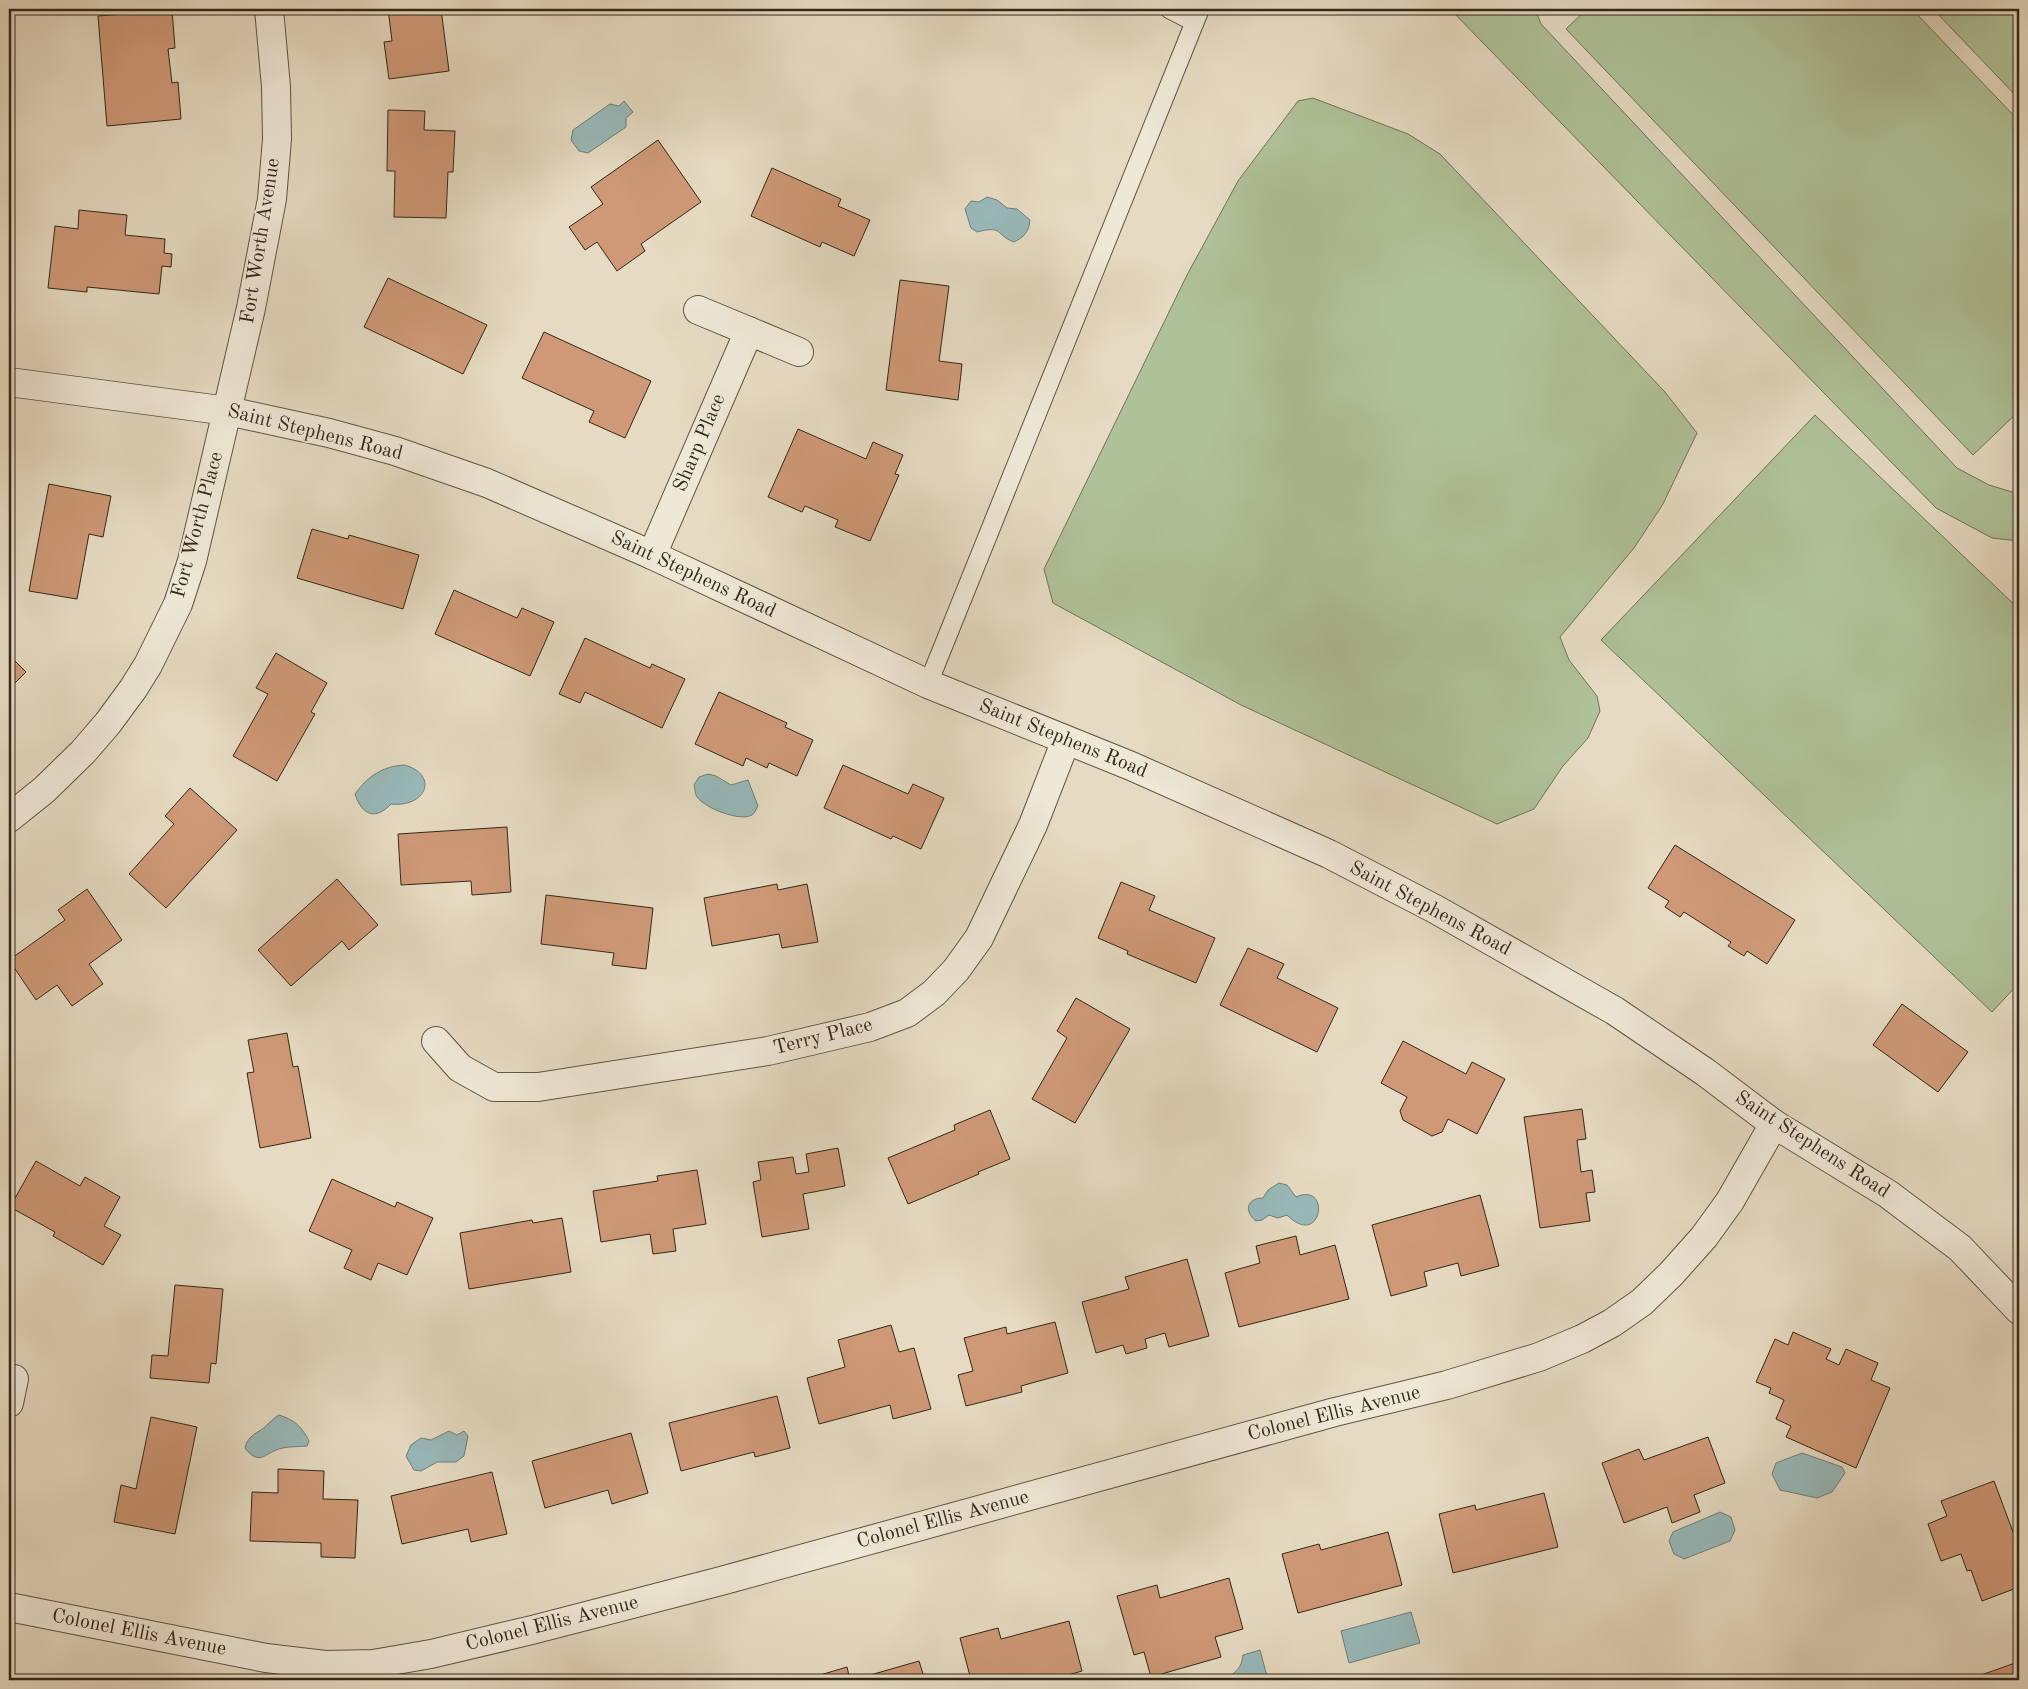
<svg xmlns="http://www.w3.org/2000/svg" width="2028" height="1689" viewBox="0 0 2028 1689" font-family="'Old Standard TT',serif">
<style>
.green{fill:#afc198;stroke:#70745a}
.water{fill:#98b9ba;stroke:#6f7f7a}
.building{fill:#cf9977;stroke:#32281b}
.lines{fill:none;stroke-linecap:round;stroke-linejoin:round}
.lane-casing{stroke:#5f5545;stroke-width:20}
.street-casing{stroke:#5f5545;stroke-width:30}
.lane{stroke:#efe8d7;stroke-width:18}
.street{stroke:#efe8d7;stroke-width:28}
.labels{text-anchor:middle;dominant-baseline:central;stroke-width:4;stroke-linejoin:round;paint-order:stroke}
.street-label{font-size:20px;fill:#32281b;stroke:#efe8d7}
</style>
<rect width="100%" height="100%" fill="#e6dbc2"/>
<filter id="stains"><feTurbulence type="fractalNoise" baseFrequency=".004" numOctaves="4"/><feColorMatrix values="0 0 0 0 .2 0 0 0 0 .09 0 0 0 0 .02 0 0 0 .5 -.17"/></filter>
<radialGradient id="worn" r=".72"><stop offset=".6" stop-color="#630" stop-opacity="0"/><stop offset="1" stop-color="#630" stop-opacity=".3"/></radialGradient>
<g class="green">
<path d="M1450 9H1535L1541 24 1957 468 1989 485 2019 494V541L1992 538 1936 508Z"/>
<path d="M1587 9H1912L2019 121V411L1973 455 1566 29Z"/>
<path d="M1933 9H2007L2019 21V99Z"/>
<path d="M1313 98 1408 134 1440 154 1665 392 1697 433 1663 504 1634 548 1560 637 1569 660 1597 696 1600 711 1588 738 1563 766 1534 809 1497 824 1241 705 1053 603 1044 569 1187 275 1238 181 1298 101Z"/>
<path d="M1815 415 2019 609V983L1992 1012 1601 640Z"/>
</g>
<g class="water">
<path d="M624 101 633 112 626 118V127L588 153 579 151 571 140 573 130 610 104 619 106Z"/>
<path d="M987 197 997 200 1007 208 1017 209 1030 220C1029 232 1024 237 1014 242 995 235 1004 225 977 232L971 228 965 209 971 201 979 202Z"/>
<path d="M405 765C440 776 425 808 391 804 375 821 362 815 355 794 368 776 383 766 405 765Z"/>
<path d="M708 774 716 776 731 785 748 780 758 806C756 809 755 813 752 815 740 822 705 808 697 797 695 794 695 789 694 785L699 777Z"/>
<path d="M1279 1183 1287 1185 1296 1197C1332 1181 1322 1250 1287 1215L1278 1218 1269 1215 1262 1220 1256 1221C1244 1212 1246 1198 1263 1198L1268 1190Z"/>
<path d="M279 1415C295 1420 302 1427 309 1441L307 1446C297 1447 289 1446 279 1449 264 1454 259 1466 245 1448 248 1434 258 1434 267 1425 271 1421 274 1418 279 1415Z"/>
<path d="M449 1431 457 1435 464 1431 468 1436 464 1456 456 1462H437L421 1471 414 1470 406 1456 411 1445 421 1438 431 1440Z"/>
<path d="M1802 1453 1842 1467 1845 1473 1832 1492 1817 1498 1780 1490 1772 1474 1776 1463Z"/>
<path d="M1720 1512 1731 1517 1735 1530 1730 1541 1684 1559 1674 1554 1669 1541 1673 1532Z"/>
<path d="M1411 1612 1420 1643 1349 1663 1341 1631Z"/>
<path d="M1260 1650 1268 1680H1215C1231 1676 1241 1673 1243 1655Z"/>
</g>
<g class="building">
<path d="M388 9H441L449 71 389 79 384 42 392 41Z"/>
<path d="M172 10 175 48 168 49 172 83 178 82 181 119 107 126 98 16Z"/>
<path d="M388 110 425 111 424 130 455 131 453 172H448L446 218 394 217 395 171H387Z"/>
<path d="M658 140 701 202 641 244 645 251 617 271 597 242 585 250 569 227 603 204 591 187Z"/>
<path d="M772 168 841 199 838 206 870 220 854 256 822 242 820 247 751 216Z"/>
<path d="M79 210 127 215 125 235 165 239 164 253 172 254 171 267 162 266 159 294 87 287V292L48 288 55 226 78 229Z"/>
<path d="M388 278 487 325 463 374 364 327Z"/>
<path d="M900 280 949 286 939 361 962 364 958 400 886 390Z"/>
<path d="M544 332 651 381 625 438 589 422 594 411 522 378Z"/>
<path d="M798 429 866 459 873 442 903 455 895 474 899 475 870 541 835 527 838 520 805 506 802 512 768 497Z"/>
<path d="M49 484 111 496 103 537 89 534 77 599 29 591Z"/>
<path d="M312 529 348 539 349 535 419 555 403 609 297 578Z"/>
<path d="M454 590 517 618 522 608 554 622 530 676 435 634Z"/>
<path d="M585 638 650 668 652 664 685 679 662 728 585 692 580 703 559 694Z"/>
<path d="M276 653 327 683 311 712 315 714 277 781 233 756 268 694 256 688Z"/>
<path d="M9 655 26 672 9 689Z"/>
<path d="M719 692 787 723 785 727 813 740 797 776 769 763 767 768 746 758 743 766 695 744Z"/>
<path d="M843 765 908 794 913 784 944 798 921 849 893 836 891 839 824 808Z"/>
<path d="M190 788 237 830 166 908 129 874 174 824 165 816Z"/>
<path d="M507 827 511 892 472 895 471 881 401 885 398 834Z"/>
<path d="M1675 845 1795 920 1767 964 1747 951 1744 956 1728 946 1731 942 1684 912 1680 917 1665 907 1669 901 1648 888Z"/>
<path d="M337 879 378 925 349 950 342 941 291 986 258 950Z"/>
<path d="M1121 882 1155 896 1149 910 1215 938 1196 983 1127 954 1128 951 1098 938Z"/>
<path d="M777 884 778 890 807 884 818 942 782 948 779 934 712 946 704 898Z"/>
<path d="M87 889 122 940 89 964 103 984 72 1006 57 985 36 1000 9 960 65 920 58 910Z"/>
<path d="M546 895 653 908 646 969 612 965 614 953 541 944Z"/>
<path d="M1248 948 1284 964 1277 978 1338 1008 1317 1052 1220 1005Z"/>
<path d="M1076 998 1130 1029 1075 1123 1032 1099 1067 1038 1057 1031Z"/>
<path d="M1902 1004 1968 1052 1938 1092 1873 1045Z"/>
<path d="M287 1033 293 1067 298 1066 311 1138 260 1148 247 1073 254 1072 248 1040Z"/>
<path d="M1403 1041 1466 1074 1472 1062 1505 1079 1477 1134 1448 1119 1442 1132 1432 1136 1403 1120 1400 1111 1407 1097 1381 1083Z"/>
<path d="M1582 1109 1586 1139 1577 1140 1581 1172 1592 1170 1595 1192 1586 1193 1590 1221 1540 1228 1524 1117Z"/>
<path d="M990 1110 1010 1159 978 1172 979 1174 908 1204 888 1158 955 1130 954 1125Z"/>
<path d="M838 1148 845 1186 803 1194 809 1229 762 1237 753 1182 761 1180 758 1162 793 1157 796 1174 809 1172 806 1154Z"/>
<path d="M36 1161 80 1186 85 1177 120 1197 104 1226 121 1235 103 1265 53 1236 55 1232 10 1207Z"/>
<path d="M697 1170 706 1224 673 1229 676 1251 653 1254 650 1234 601 1242 593 1191 658 1181 657 1176Z"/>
<path d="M332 1179 395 1207 397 1202 433 1218 407 1275 378 1263 371 1280 344 1268 352 1250 309 1231Z"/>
<path d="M1480 1195 1499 1266 1461 1276 1458 1263 1424 1272 1427 1286 1391 1296 1372 1225Z"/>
<path d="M562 1218 571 1272 469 1289 460 1233 532 1220 533 1223Z"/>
<path d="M1296 1236 1300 1255 1335 1245 1349 1299 1239 1327 1225 1273 1260 1263 1256 1246Z"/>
<path d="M1187 1259 1209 1336 1169 1347 1165 1333 1145 1339 1147 1348 1126 1354 1123 1345 1096 1353 1082 1302 1129 1289 1125 1277Z"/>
<path d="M175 1285 223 1289 216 1364 211 1363 209 1383 150 1378 152 1355 168 1356Z"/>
<path d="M1055 1322 1068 1373 1021 1386 1022 1392 966 1406 958 1375 973 1371 964 1338 1006 1327 1007 1334Z"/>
<path d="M891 1325 899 1352 914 1348 931 1409 893 1419 890 1405 819 1424 807 1378 845 1367 838 1340Z"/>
<path d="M1793 1332 1831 1349 1826 1359 1839 1365 1846 1349 1878 1363 1871 1380 1890 1388 1856 1468 1786 1437 1791 1426 1776 1419 1784 1400 1769 1393 1771 1388 1756 1382 1775 1339 1788 1345Z"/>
<path d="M777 1396 790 1448 755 1457 754 1452 681 1471 669 1423Z"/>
<path d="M151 1417 197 1427 175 1534 114 1522 121 1485 136 1489Z"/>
<path d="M631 1433 648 1493 612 1504 608 1490 545 1508 532 1461Z"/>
<path d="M1708 1437 1725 1483 1694 1495 1700 1512 1672 1523 1667 1507 1624 1523 1602 1463 1639 1449 1644 1460Z"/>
<path d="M278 1469 324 1471 323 1499 358 1500 355 1558 321 1557V1543L250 1541 252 1492 278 1493Z"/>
<path d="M492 1472 507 1534 471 1542 468 1529 402 1544 391 1496Z"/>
<path d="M1994 1481 2019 1548V1587L1982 1601 1971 1570 1967 1571 1961 1554 1941 1561 1928 1524 1947 1516 1941 1501Z"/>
<path d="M1544 1493 1558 1547 1453 1573 1439 1514 1475 1505 1476 1510Z"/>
<path d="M1388 1532 1402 1585 1298 1613 1282 1554 1319 1544 1321 1550Z"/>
<path d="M1229 1578 1243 1629 1215 1637 1221 1657 1151 1677 1144 1652 1134 1655 1117 1596 1157 1585 1160 1598Z"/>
<path d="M1069 1621 1082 1671 1051 1680H971L960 1638 998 1628 1001 1639Z"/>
<path d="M919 1661 925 1680H853Z"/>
<path d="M2015 1663 2019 1680H1967Z"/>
<path d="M847 1667 850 1680H811L810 1678Z"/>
</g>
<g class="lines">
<g class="lane-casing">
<g id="lane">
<path d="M1169 9 1194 22"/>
<path d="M928 684 1200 9"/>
</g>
</g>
<g class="street-casing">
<g id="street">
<path d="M698 310 799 352"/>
<path d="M9 382 228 411 329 433 395 451 487 483 652 555 928 684 1131 766 1329 854 1435 909 1615 1011 1705 1072 1774 1124 1888 1194 1960 1248 2019 1310"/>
<path d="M652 555 749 331"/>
<path d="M9 818 44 790 83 752 108 723 133 689 148 665 178 604 192 561 251 308 272 199 277 139 276 87 269 9"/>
<path d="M436 1041 460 1068 494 1087H538L768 1051 870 1027 907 1013 934 993 956 970 979 938 1033 825 1066 740"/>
<path d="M9 1403 14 1379"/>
<path d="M9 1607 266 1658 325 1665 373 1664 431 1654 532 1630 721 1581 1335 1412 1447 1385 1539 1357 1582 1339 1612 1323 1642 1302 1671 1274 1704 1237 1730 1201 1774 1124"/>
</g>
</g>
<use href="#lane" class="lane"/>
<use href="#street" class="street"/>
</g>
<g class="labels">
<g class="street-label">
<text transform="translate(261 241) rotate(-81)">Fort Worth Avenue</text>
<text transform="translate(315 433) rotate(14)">Saint Stephens Road</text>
<text transform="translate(700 443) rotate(-67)">Sharp Place</text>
<text transform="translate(198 525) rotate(-75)">Fort Worth Place</text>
<text transform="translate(693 575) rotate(25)">Saint Stephens Road</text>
<text transform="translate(1063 739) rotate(22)">Saint Stephens Road</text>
<text transform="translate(1430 909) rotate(28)">Saint Stephens Road</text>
<text transform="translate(823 1037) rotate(-14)">Terry Place</text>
<text transform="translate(1812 1145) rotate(33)">Saint Stephens Road</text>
<text transform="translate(1334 1414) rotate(-14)">Colonel Ellis Avenue</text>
<text transform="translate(943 1520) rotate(-15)">Colonel Ellis Avenue</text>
<text transform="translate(552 1624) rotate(-14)">Colonel Ellis Avenue</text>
<text transform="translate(139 1633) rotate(11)">Colonel Ellis Avenue</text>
</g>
</g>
<rect width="2028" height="1689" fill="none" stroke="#e6dbc2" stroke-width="30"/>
<rect x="10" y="10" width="2008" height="1669" fill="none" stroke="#32281b" stroke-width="2.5"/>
<rect x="15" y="15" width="1998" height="1659" fill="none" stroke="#32281b"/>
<rect width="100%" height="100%" filter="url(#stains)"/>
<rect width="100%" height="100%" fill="url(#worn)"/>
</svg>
